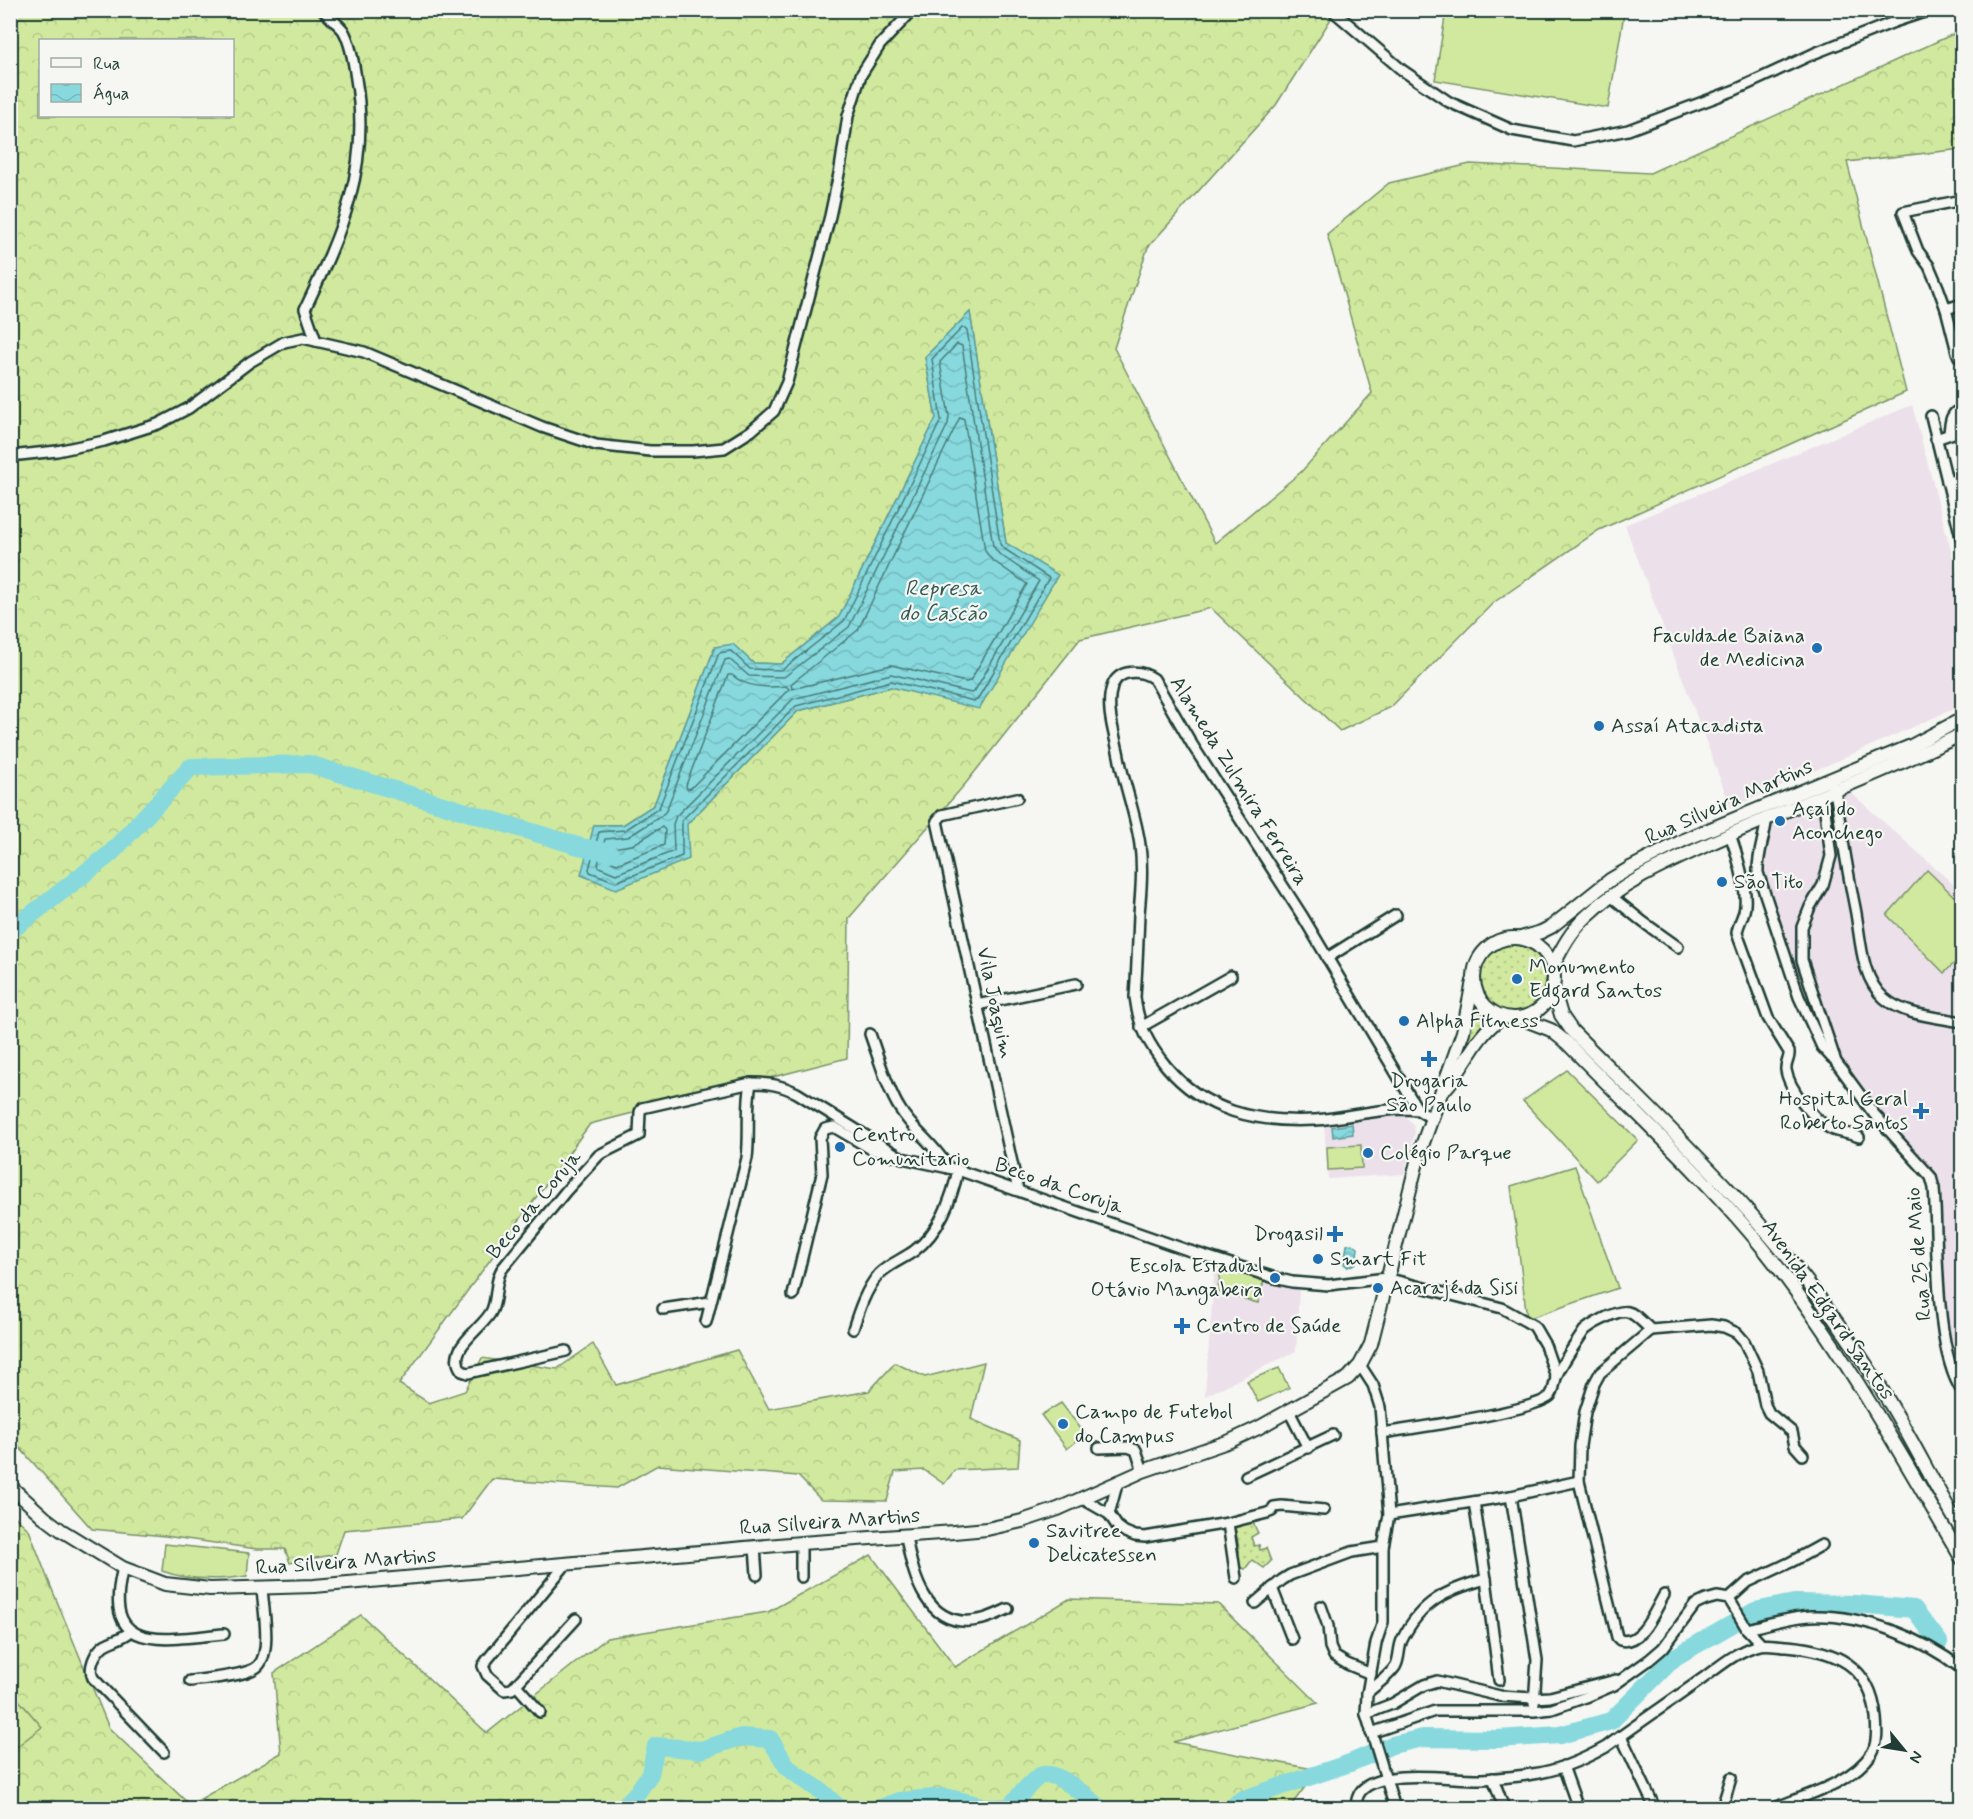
<svg xmlns="http://www.w3.org/2000/svg" width="1973" height="1819" viewBox="0 0 1973 1819" font-family="Mynerve,sans-serif">
<style>
.built{fill:#ece0ea}
.grass{fill:url(#grass-dots);stroke:#789369;stroke-width:1.5}
.forest{fill:url(#forest-crowns);stroke:#789369;stroke-width:1.5;fill-rule:evenodd}
.pitch{fill:#d1e99e;stroke:#789369;stroke-width:1.5}
.water{fill:url(#water-waves);stroke:#5d9b9a;stroke-width:1.5}
.lines{fill:none;stroke-linecap:round;stroke-linejoin:round}
.shore{stroke:#497b78;stroke-width:1.5}
.river{stroke:#87d9de;stroke-width:18}
.street-casing{stroke:#1f3d34;stroke-width:14}
.secondary-casing{stroke:#1f3d34;stroke-width:16}
.street{stroke:#f6f6f2;stroke-width:9}
.secondary{stroke:#f6f6f2;stroke-width:12}
.poi-dot{fill:#1f6fb2;stroke:#f6f6f2;stroke-width:2}
.labels{text-anchor:middle;dominant-baseline:central;stroke-width:4.5;stroke-linejoin:round;paint-order:stroke}
.poi-label{font-size:21px;fill:#1f3d34;stroke:#f6f6f2;text-anchor:start}
.street-label{font-size:21px;fill:#1f3d34;stroke:#f6f6f2}
.water-label{font-size:22px;font-style:italic;fill:#345c56;stroke:#f6f6f2}
</style>
<defs>
<pattern id="grass-dots" width="8" height="8" patternUnits="userSpaceOnUse" patternTransform="scale(1.5)"><rect width="8" height="8" fill="#d1e99e"/><path d="M2 2h.1M6 6h.1" fill="none" stroke="#b3c989" stroke-width="1.8" stroke-linecap="round"/></pattern>
<pattern id="forest-crowns" width="20" height="18" patternUnits="userSpaceOnUse" patternTransform="scale(1.5)"><rect width="20" height="18" fill="#d1e99e"/><path d="M2 6a3 3 0 1 1 6 0M12 15a3 3 0 1 1 6 0" fill="none" stroke="#b3c989"/></pattern>
<pattern id="water-waves" width="16" height="10" patternUnits="userSpaceOnUse" patternTransform="scale(1.5)"><rect width="16" height="10" fill="#87d9de"/><path d="M0 5q4-4 8 0t8 0" fill="none" stroke="#74bbbf"/></pattern>
</defs>
<rect width="100%" height="100%" fill="#f6f6f2"/>
<filter id="ink" filterUnits="userSpaceOnUse"><feTurbulence type="fractalNoise" baseFrequency=".0167" numOctaves="2"/><feDisplacementMap in="SourceGraphic" scale="12" xChannelSelector="R" yChannelSelector="G"/><feConvolveMatrix kernelMatrix="1 2 1 2 8 2 1 2 1" color-interpolation-filters="sRGB"/></filter>
<g filter="url(#ink)">
<g class="built">
<path d="M1912 405 1962 592V705L1731 808 1625 525Z"/>
<path d="M1848 790 1962 892V1394L1948 1375 1938 1180 1820 1043 1762 866 1773 821Z"/>
<path d="M1405 1116 1413 1124 1415 1132 1404 1174 1328 1179 1324 1122Z"/>
<path d="M1215 1265 1299 1288 1296 1351 1205 1396Z"/>
</g>
<g class="grass">
<circle cx="1513" cy="978" r="33"/>
<path d="M1473 1004 1493 1019 1477 1032 1452 1074Z"/>
<path d="M1252 1521 1258 1533 1251 1537 1254 1546 1259 1545 1260 1550 1266 1548 1271 1561 1264 1568 1252 1560 1245 1569 1239 1567V1548L1235 1527Z"/>
</g>
<g class="forest">
<path d="M10 11H1336L1276 105 1148 247 1114 348 1215 543 1301 472 1372 393 1327 234 1389 183 1470 164 1650 173 1962 30V149L1847 162 1906 392 1599 530 1493 603 1391 707 1340 731 1211 608 1080 639 966 783 849 918 847 1058 590 1124 399 1384 429 1403 465 1391 482 1358 557 1369 593 1344 616 1385 737 1350 769 1409 869 1391 895 1363 925 1377 984 1362 971 1419 1020 1440 1018 1467 955 1470 944 1484 924 1470 895 1472 887 1501 821 1500 798 1476 658 1465 617 1488 492 1479 462 1519 344 1530 336 1554 290 1563 285 1549H257L165 1536 92 1529 11 1438ZM40 40H232V116H40ZM970 312 1006 543 980 708 891 687 798 711 687 824 594 825H623L654 805 715 647 733 645 753 663 781 664 839 617 936 418 925 357Z"/>
<path d="M10 1512 29 1530 47 1577 109 1728 190 1805 281 1753 274 1673 361 1615 487 1733 607 1638 768 1612 871 1555 955 1667 1069 1599 1218 1604 1318 1703 1173 1742 1318 1770 1289 1808H11Z"/>
</g>
<g class="pitch">
<path d="M1604 10 1624 14 1608 108 1435 80 1446 11Z"/>
<path d="M1927 870 1962 904V956L1944 973 1887 915Z"/>
<path d="M1567 1070 1638 1140 1597 1181 1523 1101Z"/>
<path d="M1361 1145 1362 1168 1328 1170 1327 1147Z"/>
<path d="M1575 1166 1618 1288 1527 1319 1511 1186Z"/>
<path d="M1222 1266 1264 1280 1258 1303 1217 1292Z"/>
<path d="M1279 1368 1289 1388 1258 1402 1247 1381Z"/>
<path d="M1061 1403 1085 1434 1067 1449 1041 1415Z"/>
<path d="M165 1544 249 1553 247 1576C220 1580 189 1581 162 1571Z"/>
<path d="M11 1691 42 1727 11 1751H10Z"/>
</g>
<g class="water">
<path d="M970 312 1006 543 1058 575 979 709 891 687 798 711 687 824 689 859 616 889 581 875 594 825H623L654 805 715 647 733 644 753 663 781 664 839 617 936 418 925 357Z"/>
<path d="M1352 1124 1353 1134 1333 1137 1332 1127Z"/>
<path d="M1352 1244 1358 1248 1356 1263 1348 1267 1344 1264 1347 1245Z"/>
</g>
<g class="lines">
<g class="shore">
<path d="M962 328H965L967 330 1000 544 1003 548 1049 578 977 700 974 701 891 681 796 706 682 820V856L616 882 590 872 589 869 599 832 625 830 659 808 719 653 731 651 750 669 782 670 844 621 941 420 932 359Z"/>
<path d="M957 344 962 346 993 546 999 554 1039 581 974 692 971 693 891 674 793 699 676 816 673 824 674 851 616 874 599 867 598 864 605 839 628 837 661 816 666 811 725 660 729 659 749 676 784 677 849 627 948 424 949 416 940 362Z"/>
<path d="M960 417 964 419 985 551 992 560 1027 584 970 681 966 682 891 665 792 689 791 684 858 630Z"/>
<path d="M728 675H732C747 688 767 688 786 686L789 689 691 788 687 789 686 785Z"/>
<path d="M662 827 665 830 664 845 617 864 609 861 612 848 632 845Z"/>
</g>
<g class="river">
<path d="M10 931 110 854 191 767 309 764 578 846 610 853"/>
<path d="M622 1808 637 1793 650 1774 656 1746 701 1750 741 1737 770 1739 788 1768 822 1792 839 1808"/>
<path d="M881 1808 899 1801 945 1797 990 1808 1009 1807C1016 1800 1033 1779 1040 1776 1056 1768 1088 1798 1100 1808"/>
<path d="M1231 1808 1241 1800 1350 1763 1392 1745 1423 1738 1497 1739 1560 1735 1611 1721 1675 1657 1755 1611 1794 1603 1856 1604 1914 1609 1939 1642"/>
</g>
<g class="street-casing">
<g id="street">
<path d="M1332 10 1402 70 1449 102 1512 130 1573 141 1628 130 1735 90 1815 53 1894 22 1930 10"/>
<path d="M1962 200 1903 212 1918 251 1929 266 1938 287 1946 309 1957 352 1959 357 1962 359"/>
<path d="M1946 309 1962 304"/>
<path d="M316 341 305 309C342 232 371 166 356 79 354 64 351 43 343 30 337 23 329 17 323 10"/>
<path d="M1931 416 1962 541"/>
<path d="M1949 434C1950 423 1950 412 1962 409"/>
<path d="M1936 439 1962 430"/>
<path d="M10 456 57 451 104 441 158 424 189 408 250 362 284 342 303 338 364 352 542 427 596 445 650 451H693L724 448 751 431 774 411 787 382 830 216 840 169 848 116 861 75 880 45 913 10"/>
<path d="M1947 482 1962 479"/>
<path d="M1832 786 1835 790C1841 830 1847 869 1855 908 1861 937 1860 977 1884 998 1904 1016 1938 1017 1962 1022"/>
<path d="M1823 796 1831 856 1823 885 1810 907 1802 927V960L1836 1062 1874 1114 1931 1177 1934 1188C1938 1240 1934 1350 1962 1391"/>
<path d="M1017 798 942 815 937 821 1018 1190"/>
<path d="M1767 817C1765 836 1757 855 1758 873L1799 997 1822 1047 1832 1058"/>
<path d="M1730 834C1736 851 1747 887 1745 905 1745 915 1738 923 1737 933L1768 1018 1789 1052C1790 1059 1785 1063 1786 1070 1789 1089 1814 1120 1831 1129 1840 1133 1850 1133 1859 1137"/>
<path d="M1612 897 1643 922 1678 947"/>
<path d="M1327 958 1396 915"/>
<path d="M977 1005 1076 984"/>
<path d="M1141 1027 1231 976"/>
<path d="M870 1034C878 1056 888 1091 900 1109 913 1131 936 1145 948 1168"/>
<path d="M1418 1110 1303 917 1193 746 1154 679C1140 669 1118 669 1112 687 1105 708 1115 735 1119 756 1124 785 1136 815 1140 845 1143 868 1141 891 1139 914 1138 942 1137 969 1135 997 1138 1025 1149 1045 1166 1066 1204 1112 1258 1123 1315 1120 1345 1118 1375 1109 1406 1109L1418 1110 1431 1118"/>
<path d="M793 1295 822 1174 820 1138 825 1129 834 1127 873 1150 894 1156"/>
<path d="M663 1309 710 1302"/>
<path d="M706 1322 747 1158C750 1133 746 1108 751 1083"/>
<path d="M853 1329C859 1310 866 1289 879 1274 889 1264 903 1259 914 1251 939 1233 952 1199 958 1170"/>
<path d="M1651 1330 1600 1373 1594 1384 1585 1412 1580 1446 1579 1481 1617 1637 1620 1640C1642 1646 1655 1610 1664 1595"/>
<path d="M1651 1330 1711 1325 1724 1327 1737 1333 1744 1341 1758 1371 1765 1405 1769 1413 1792 1432 1795 1446 1803 1455"/>
<path d="M566 1351 468 1373 462 1371C444 1348 485 1328 492 1310 498 1296 494 1282 502 1269L566 1191 599 1155 639 1135 640 1112 642 1108 751 1083C769 1083 781 1085 797 1093L902 1158 958 1170 1190 1251 1275 1278 1292 1282 1329 1285 1386 1278 1502 1308 1534 1326 1545 1345 1556 1377"/>
<path d="M1360 1365 1373 1385 1380 1407 1389 1515 1383 1547V1622L1376 1643 1367 1694 1366 1714 1395 1808"/>
<path d="M1289 1411 1308 1448"/>
<path d="M1382 1433C1409 1429 1536 1411 1550 1396 1555 1390 1554 1382 1557 1375 1564 1359 1575 1345 1584 1331 1590 1325 1597 1322 1605 1318 1630 1305 1632 1313 1651 1330"/>
<path d="M1099 1448 1128 1447 1136 1450 1143 1471"/>
<path d="M1246 1476 1333 1435"/>
<path d="M1511 1496 1537 1660 1534 1704"/>
<path d="M1081 1498 1109 1514 1117 1526 1125 1532 1135 1536 1145 1537 1228 1523 1267 1513 1272 1511 1274 1507 1282 1506 1324 1510"/>
<path d="M1474 1502 1486 1579 1499 1680"/>
<path d="M1109 1514 1118 1481"/>
<path d="M1389 1515 1511 1496 1579 1481"/>
<path d="M1228 1523 1236 1578"/>
<path d="M906 1536C912 1574 926 1630 978 1620 988 1619 999 1613 1008 1609"/>
<path d="M755 1547 757 1575"/>
<path d="M567 1563 487 1660 483 1666 487 1675 504 1690 512 1689 576 1619"/>
<path d="M123 1568C100 1656 165 1639 224 1634"/>
<path d="M801 1577V1543"/>
<path d="M1272 1588 1292 1639"/>
<path d="M1729 1599 1748 1582 1791 1562 1822 1545"/>
<path d="M1255 1603 1282 1580 1290 1575 1352 1552 1383 1547"/>
<path d="M1321 1606 1328 1626 1330 1647 1334 1656 1347 1664 1371 1674"/>
<path d="M1747 1629C1768 1624 1790 1617 1811 1616 1862 1614 1923 1638 1962 1669"/>
<path d="M130 1632C120 1640 111 1640 103 1646 95 1653 88 1667 93 1678L164 1752"/>
<path d="M190 1681C205 1679 248 1676 258 1666 272 1652 263 1607 262 1588"/>
<path d="M517 1686 540 1712"/>
<path d="M1367 1693C1376 1685 1388 1677 1395 1667 1400 1659 1398 1649 1402 1640 1421 1601 1447 1590 1486 1579"/>
<path d="M1366 1714 1392 1704 1424 1685 1437 1681 1500 1696 1534 1698 1550 1697 1616 1680"/>
<path d="M1371 1733 1435 1711H1534L1552 1709 1586 1697 1614 1685 1649 1660 1663 1648 1695 1605 1706 1600 1717 1597 1729 1599 1747 1629 1761 1644"/>
<path d="M1621 1736 1655 1808"/>
<path d="M1563 1766 1578 1808"/>
<path d="M1493 1778 1504 1808"/>
<path d="M1356 1808C1356 1802 1357 1796 1361 1791 1382 1767 1453 1780 1482 1779 1499 1778 1516 1777 1532 1774 1558 1771 1583 1760 1606 1747 1637 1724 1670 1702 1702 1679 1719 1667 1739 1649 1760 1645 1768 1643 1779 1646 1787 1646 1835 1650 1871 1665 1876 1718 1877 1729 1878 1743 1872 1753 1851 1784 1807 1794 1775 1808"/>
<path d="M1722 1808 1731 1778"/>
</g>
</g>
<g class="secondary-casing">
<g id="secondary">
<circle cx="1514" cy="978" r="40"/>
<path d="M1521 938 1541 932 1551 927 1610 880 1632 867 1684 840 1911 746 1962 719"/>
<path d="M1553 966C1562 948 1571 931 1586 917 1621 883 1667 863 1711 843 1794 805 1880 775 1962 734"/>
<path d="M1553 988 1561 1015 1572 1031C1665 1124 1763 1215 1838 1324 1858 1352 1878 1382 1895 1412 1918 1451 1938 1492 1962 1531"/>
<path d="M1520 1018 1551 1030 1567 1043C1634 1112 1707 1178 1767 1253 1842 1348 1901 1455 1962 1559"/>
<path d="M1444 1090C1468 1064 1471 1040 1502 1017"/>
<path d="M10 1486 44 1517 61 1530 123 1568 165 1584 210 1589 314 1586 801 1543 954 1532 987 1529 1022 1521 1058 1509 1143 1471 1230 1441 1258 1428 1348 1378 1360 1365 1371 1344 1419 1154 1463 1032 1473 981"/>
</g>
</g>
<use href="#street" class="street"/>
<use href="#secondary" class="secondary"/>
</g>
</g>
<g class="poi-dot">
<circle cx="1817" cy="648" r="6"/>
<circle cx="1599" cy="726" r="6"/>
<circle cx="1780" cy="821" r="6"/>
<circle cx="1722" cy="882" r="6"/>
<circle cx="1517" cy="979" r="6"/>
<circle cx="1404" cy="1021" r="6"/>
<path d="M1426 1050h6v6h6v6h-6v6h-6v-6h-6v-6h6z"/>
<path d="M1918 1102h6v6h6v6h-6v6h-6v-6h-6v-6h6z"/>
<circle cx="840" cy="1147" r="6"/>
<circle cx="1368" cy="1153" r="6"/>
<path d="M1332 1225h6v6h6v6h-6v6h-6v-6h-6v-6h6z"/>
<circle cx="1318" cy="1259" r="6"/>
<circle cx="1275" cy="1278" r="6"/>
<circle cx="1378" cy="1288" r="6"/>
<path d="M1179 1317h6v6h6v6h-6v6h-6v-6h-6v-6h6z"/>
<circle cx="1063" cy="1424" r="6"/>
<circle cx="1034" cy="1543" r="6"/>
</g>
<g class="labels">
<g class="poi-label">
<text x="1805" y="636" text-anchor="end">Faculdade Baiana<tspan x="1805" dy="24">de Medicina</tspan></text>
<text x="1611" y="726">Assaí Atacadista</text>
<text x="1792" y="809">Açaí do<tspan x="1792" dy="24">Aconchego</tspan></text>
<text x="1734" y="882">São Tito</text>
<text x="1529" y="967">Monumento<tspan x="1529" dy="24">Edgard Santos</tspan></text>
<text x="1416" y="1021">Alpha Fitness</text>
<text x="1429" y="1081" text-anchor="middle">Drogaria<tspan x="1429" dy="24">São Paulo</tspan></text>
<text x="1908" y="1099" text-anchor="end">Hospital Geral<tspan x="1908" dy="24">Roberto Santos</tspan></text>
<text x="852" y="1135">Centro<tspan x="852" dy="24">Comunitario</tspan></text>
<text x="1380" y="1153">Colégio Parque</text>
<text x="1323" y="1234" text-anchor="end">Drogasil</text>
<text x="1330" y="1259">Smart Fit</text>
<text x="1263" y="1266" text-anchor="end">Escola Estadual<tspan x="1263" dy="24">Otávio Mangabeira</tspan></text>
<text x="1390" y="1288">Acarajé da Sisi</text>
<text x="1196" y="1326">Centro de Saúde</text>
<text x="1075" y="1412">Campo de Futebol<tspan x="1075" dy="24">do Campus</tspan></text>
<text x="1046" y="1531">Savitree<tspan x="1046" dy="24">Delicatessen</tspan></text>
</g>
<g class="street-label">
<text transform="translate(1239 781) rotate(58)">Alameda Zulmira Ferreira</text>
<text transform="translate(1729 802) rotate(-24)">Rua Silveira Martins</text>
<text transform="translate(995 1003) rotate(78)">Vila Joaquim</text>
<text transform="translate(1059 1186) rotate(19)">Beco da Coruja</text>
<text transform="translate(534 1205) rotate(-50)">Beco da Coruja</text>
<text transform="translate(1919 1254) rotate(-95)">Rua 25 de Maio</text>
<text transform="translate(1828 1310) rotate(55)">Avenida Edgard Santos</text>
<text transform="translate(830 1522) rotate(-4)">Rua Silveira Martins</text>
<text transform="translate(346 1562) rotate(-4)">Rua Silveira Martins</text>
</g>
<g class="water-label">
<text x="943" y="589">Represa<tspan x="943" dy="25">do Cascão</tspan></text>
</g>
</g>
<rect width="1973" height="1819" fill="none" stroke="#f6f6f2" stroke-width="36"/>
<rect x="18" y="18" width="1937" height="1783" fill="none" stroke="#1f3d34" stroke-width="2" filter="url(#ink)"/>
<rect x="39" y="39" width="195" height="78" fill="#f6f6f2" stroke="#a0aca6" stroke-width="1.5"/>
<rect x="51" y="58" width="30" height="9" fill="#f6f6f2" stroke="#a0aca6" stroke-width="1.5"/>
<text x="93" y="69" font-size="18" fill="#1f3d34">Rua</text>
<rect x="51" y="84" width="30" height="18" fill="url(#water-waves)" stroke="#a0aca6" stroke-width="1.5"/>
<text x="93" y="99" font-size="18" fill="#1f3d34">Água</text>
<g transform="translate(1904 1750) rotate(120)" stroke="#f6f6f2" stroke-width="4.5" paint-order="stroke">
<path d="M0-4.5L10 22L0 15L-10 22Z" fill="#1f3d34"/>
<text y="-9" font-size="16" font-weight="bold" text-anchor="middle" fill="#1f3d34">N</text>
</g>
</svg>
